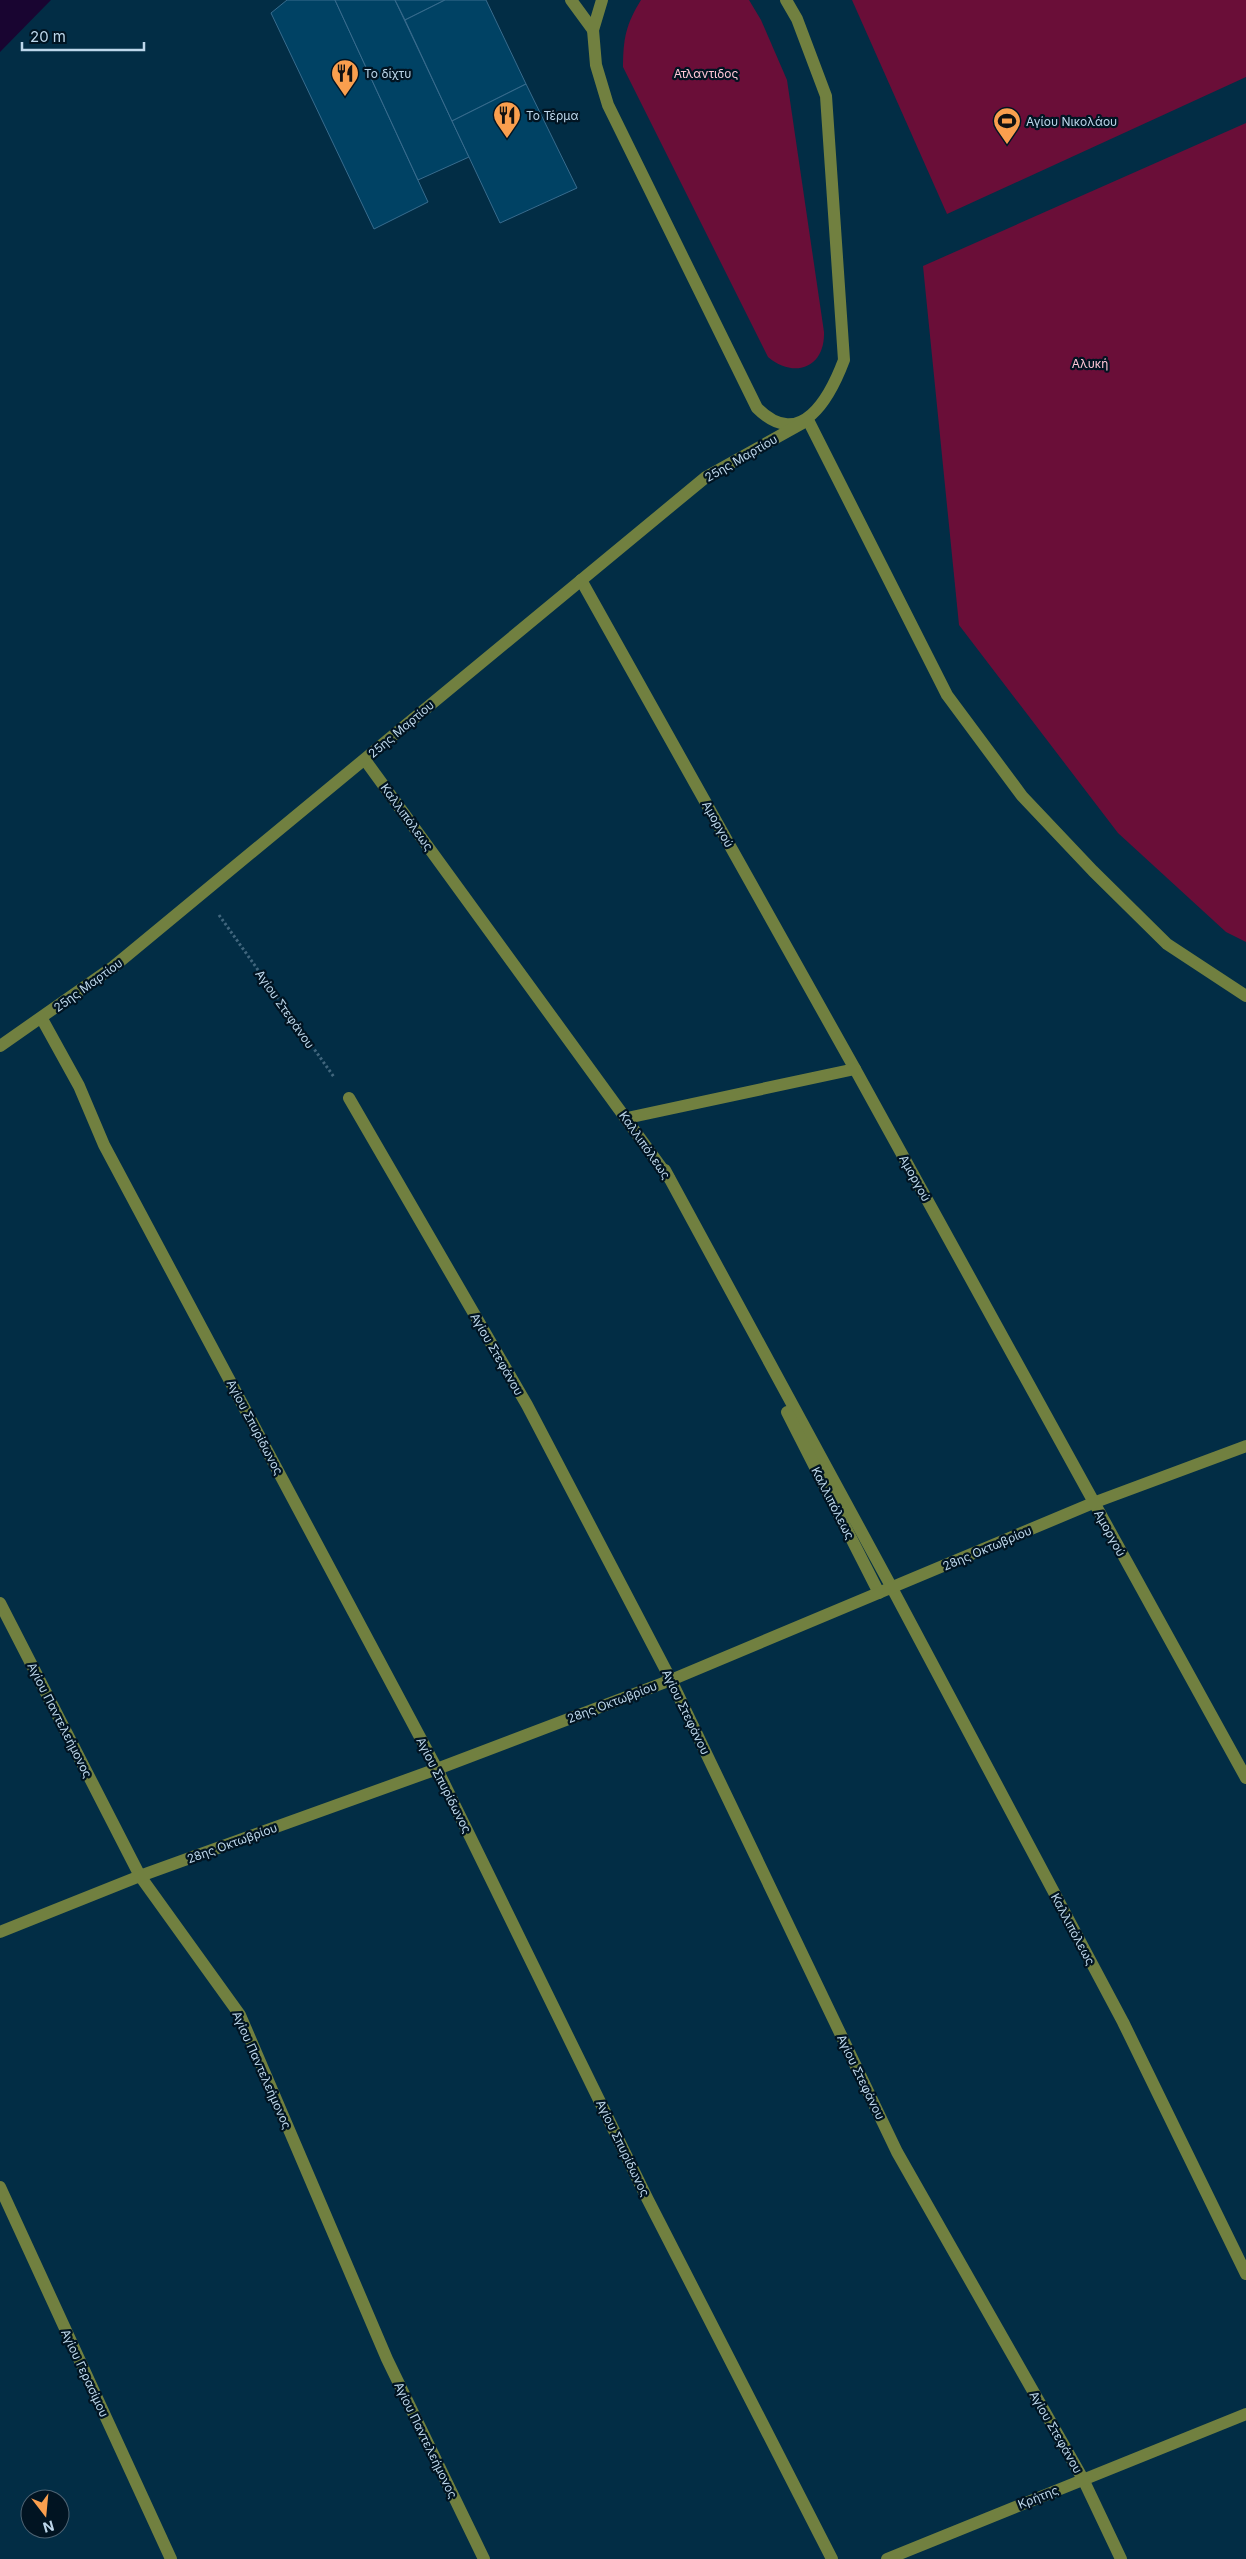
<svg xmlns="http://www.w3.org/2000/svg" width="1246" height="2559" viewBox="0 0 1246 2559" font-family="Inter,sans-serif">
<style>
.green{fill:#6a0e38}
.water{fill:#190531}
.building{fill:#004264;stroke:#386c8e}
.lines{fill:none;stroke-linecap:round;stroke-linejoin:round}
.path{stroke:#41667d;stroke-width:3;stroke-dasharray:2.5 2.5;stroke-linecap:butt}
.minor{stroke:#718040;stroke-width:12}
.labels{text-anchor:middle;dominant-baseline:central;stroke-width:4.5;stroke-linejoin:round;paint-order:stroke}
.poi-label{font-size:12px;fill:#bdd7eb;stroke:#011422;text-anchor:start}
.park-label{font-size:12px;fill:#fec6d6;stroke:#011422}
.street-label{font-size:12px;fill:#bdd7eb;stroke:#011422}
</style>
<rect width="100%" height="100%" fill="#022d45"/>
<g class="green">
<path d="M641 0H749L761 20 787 80 824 332C825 368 794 379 768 357L623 67C623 39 626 24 641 0Z"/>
<path d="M852 0H1246V77L947 214Z"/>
<path d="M1246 123V942L1226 932 1118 833 959 625 923 266Z"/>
</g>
<path class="water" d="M0 0H51L0 52Z"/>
<g class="building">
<path d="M287 0H335L428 202 374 229 271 13Z"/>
<path d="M335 0H395L469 157 418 180Z"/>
<path d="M395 0H445L405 20Z"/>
<path d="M445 0H486L526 84 452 121 405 20Z"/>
<path d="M526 84 577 188 500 223 452 121Z"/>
</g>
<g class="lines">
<path class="path" d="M219 915 334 1077"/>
<g class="minor">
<path d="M571 0 593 30"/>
<path d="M602 0 593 30 596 65 608 105 757 408C801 452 830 397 844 360L826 96 797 19 786 0"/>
<path d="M808 420 947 695 1022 796 1093 871 1167 944 1246 996"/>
<path d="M581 580 855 1069 1246 1778"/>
<path d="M365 760 669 1178"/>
<path d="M42 1019 79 1086 104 1145 437 1769 648 2200 832 2559"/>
<path d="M0 1046 113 967 706 477 808 420"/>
<path d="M349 1098 527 1405 671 1680 897 2152 1083 2479 1121 2559"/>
<path d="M627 1118 855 1069"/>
<path d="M665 1170 892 1588 1123 2022 1246 2274"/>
<path d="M787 1412 879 1593"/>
<path d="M0 1603 140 1876 240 2015 387 2359 484 2559"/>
<path d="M0 1932 140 1876 437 1769 671 1680 1093 1503 1246 1446"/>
<path d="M0 2187 171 2559"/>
<path d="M887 2559 1246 2414"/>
</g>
</g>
<defs>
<g id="restaurant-pin" transform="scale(1.4375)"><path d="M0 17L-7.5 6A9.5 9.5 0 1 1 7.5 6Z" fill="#fa9f4e" stroke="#011422"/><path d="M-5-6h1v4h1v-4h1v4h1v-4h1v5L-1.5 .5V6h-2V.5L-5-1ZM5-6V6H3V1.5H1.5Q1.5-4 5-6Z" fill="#111"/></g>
<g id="stadium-pin" transform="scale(1.4375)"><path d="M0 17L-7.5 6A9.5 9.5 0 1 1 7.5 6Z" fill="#fa9f4e" stroke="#011422"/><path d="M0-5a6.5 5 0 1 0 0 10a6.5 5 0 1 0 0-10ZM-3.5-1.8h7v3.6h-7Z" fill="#111"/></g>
</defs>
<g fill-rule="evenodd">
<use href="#restaurant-pin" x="345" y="73"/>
<use href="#restaurant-pin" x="507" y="115"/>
<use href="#stadium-pin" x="1007" y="121"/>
</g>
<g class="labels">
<g class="poi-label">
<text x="364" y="73">Το δίχτυ</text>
<text x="526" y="115">Το Τέρμα</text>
<text x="1026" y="121">Αγίου Νικολάου</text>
</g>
<g class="park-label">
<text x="706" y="73">Ατλαντιδος</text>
<text x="1090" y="363">Αλυκή</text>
</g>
<g class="street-label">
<text transform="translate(741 458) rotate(-30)">25ης Μαρτίου</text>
<text transform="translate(401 729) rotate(-40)">25ης Μαρτίου</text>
<text transform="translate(407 817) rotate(54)">Καλλιπόλεως</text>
<text transform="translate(718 824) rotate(61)">Αμοργού</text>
<text transform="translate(88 985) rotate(-36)">25ης Μαρτίου</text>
<text transform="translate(285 1009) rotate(55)">Αγίου Στεφάνου</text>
<text transform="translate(645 1145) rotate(55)">Καλλιπόλεως</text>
<text transform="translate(915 1178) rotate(61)">Αμοργού</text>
<text transform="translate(497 1354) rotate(60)">Αγίου Στεφάνου</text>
<text transform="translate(255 1427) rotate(62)">Αγίου Σπυρίδωνος</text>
<text transform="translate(833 1503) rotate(63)">Καλλιπόλεως</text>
<text transform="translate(1110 1533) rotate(61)">Αμοργού</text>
<text transform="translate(987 1548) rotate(-23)">28ης Οκτωβρίου</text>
<text transform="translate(612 1702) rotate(-21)">28ης Οκτωβρίου</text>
<text transform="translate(686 1712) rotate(64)">Αγίου Στεφάνου</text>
<text transform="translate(60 1720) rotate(63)">Αγίου Παντελεήμονος</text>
<text transform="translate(444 1785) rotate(63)">Αγίου Σπυρίδωνος</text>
<text transform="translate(232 1843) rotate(-20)">28ης Οκτωβρίου</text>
<text transform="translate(1073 1929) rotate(62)">Καλλιπόλεως</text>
<text transform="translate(262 2070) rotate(66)">Αγίου Παντελεήμονος</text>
<text transform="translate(861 2077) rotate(64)">Αγίου Στεφάνου</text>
<text transform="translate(623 2148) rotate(64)">Αγίου Σπυρίδωνος</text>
<text transform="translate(85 2373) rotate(65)">Αγίου Γερασίμου</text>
<text transform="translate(1056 2432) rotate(60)">Αγίου Στεφάνου</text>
<text transform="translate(426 2440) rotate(64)">Αγίου Παντελεήμονος</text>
<text transform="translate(1038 2497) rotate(-22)">Κρήτης</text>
</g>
</g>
<g transform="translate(45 2514) rotate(164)"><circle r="24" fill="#011422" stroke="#4c6272"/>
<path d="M0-4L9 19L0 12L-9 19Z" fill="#fa9f4e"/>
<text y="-8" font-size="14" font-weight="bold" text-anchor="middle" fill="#bdd7eb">N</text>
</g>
<path d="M22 42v8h122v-8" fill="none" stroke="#bdd7eb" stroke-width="2.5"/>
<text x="30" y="42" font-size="15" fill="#bdd7eb" stroke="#011422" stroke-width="4" paint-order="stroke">20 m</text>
</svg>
